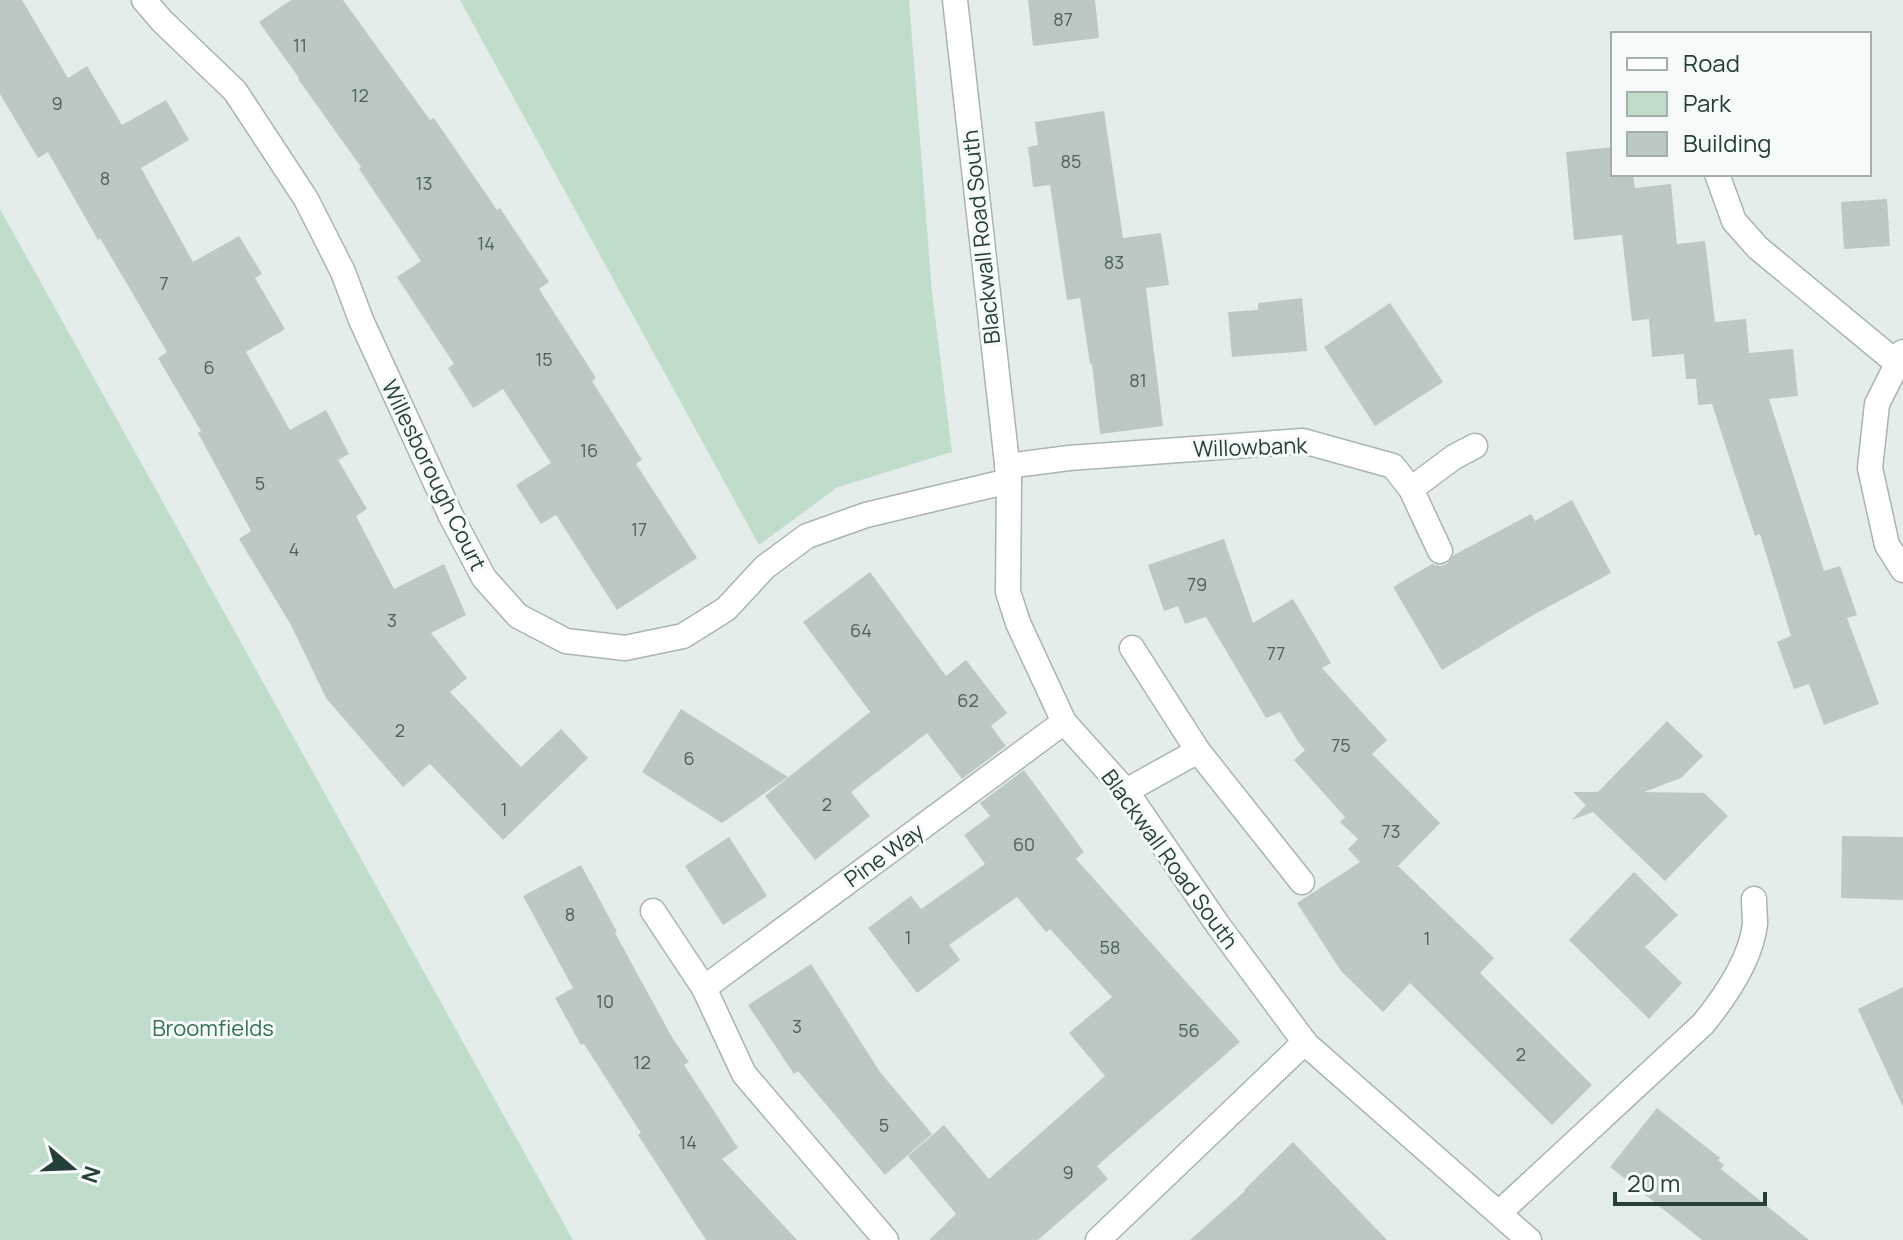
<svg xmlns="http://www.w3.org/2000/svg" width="1903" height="1240" viewBox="0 0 1903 1240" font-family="Manrope,sans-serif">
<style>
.green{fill:#c0ddcc}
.building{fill:#bbc8c4}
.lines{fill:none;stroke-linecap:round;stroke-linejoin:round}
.lane-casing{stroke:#a8b5b3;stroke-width:27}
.street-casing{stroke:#a8b5b3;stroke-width:27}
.lane{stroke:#fff;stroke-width:24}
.street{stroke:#fff;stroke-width:24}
.labels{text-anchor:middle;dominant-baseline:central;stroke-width:6;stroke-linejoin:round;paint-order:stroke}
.number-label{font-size:18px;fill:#4a615d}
.street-label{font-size:22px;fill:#253f3b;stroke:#f6faf8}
.park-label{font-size:22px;fill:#327354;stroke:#f6faf8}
</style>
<rect width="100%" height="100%" fill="#e5edeb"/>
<g class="green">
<path d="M460 0H909L932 292 952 452 838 487 759 545Z"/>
<path d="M0 209 573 1240H0Z"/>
</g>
<g class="building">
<path d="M0 0H22L68 78 87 66 122 125 166 100 189 140 141 168 193 262 239 236 262 274 255 278 285 329 246 352 290 430 326 410 349 454 338 460 367 509 356 516 394 589 444 564 466 615 431 633 467 678 450 692 521 767 561 729 588 758 503 840 430 764 403 787 326 698 291 625 239 539 251 531 198 433 201 431 158 358 167 352 100 238 98 240 48 152 38 158 0 94Z"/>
<path d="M291 0H343L430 120 434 118 497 210 500 208 549 282 539 289 596 378 592 381 642 460 636 464 697 558 617 610 556 515 541 524 516 485 551 463 503 389 473 408 448 368 454 364 397 277 421 261 359 169 361 167 298 79 299 78 259 22Z"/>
<path d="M1028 0H1095L1099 38 1033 46Z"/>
<path d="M1104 111 1123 238 1161 233 1169 285 1146 288 1163 426 1100 434 1092 364H1090L1080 298 1067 300 1050 185 1033 187 1028 147 1038 145 1035 122Z"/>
<path d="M1613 147V174H1633L1635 188 1671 184 1677 244 1705 241 1715 322 1746 319 1749 353 1793 349 1798 396 1769 399 1824 571 1840 566 1857 615 1847 618 1879 704 1824 725 1809 684 1794 689 1777 642 1791 636 1760 534 1755 536 1712 404 1698 405 1696 379H1686L1684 354 1652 357 1649 319 1632 321 1622 235 1574 240 1566 152Z"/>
<path d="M1887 199 1890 246 1844 249 1841 202Z"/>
<path d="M1302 298 1307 351 1232 357 1228 312 1258 310V303Z"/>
<path d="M1390 303 1443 382 1375 426 1324 347Z"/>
<path d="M1572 500 1611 573 1533 615 1442 670 1393 587 1432 564 1440 566 1447 564 1454 555 1531 514 1535 521Z"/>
<path d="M1224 539 1253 623 1293 599 1331 663 1322 668 1387 740 1372 754 1440 823 1398 866 1494 958 1480 973 1592 1085 1552 1125 1410 983 1383 1012 1341 971 1297 903 1360 862 1348 849 1358 839 1340 822 1345 817 1294 760 1305 750 1299 743 1280 712 1266 718 1206 617 1185 624 1178 606 1164 611 1148 565Z"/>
<path d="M870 572 946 676 966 660 1007 713 991 726 1006 746 962 779 927 733 851 792 870 816 815 860 765 796 870 712 803 622Z"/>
<path d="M681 709 788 777 722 823 642 772Z"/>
<path d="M1667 721 1703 756 1681 778 1644 792 1704 793 1728 816 1665 881 1593 812 1572 820 1586 805 1573 792H1598Z"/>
<path d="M1024 770 1084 852 1076 859 1240 1042 1097 1166 1108 1179 1038 1240H929L956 1214 908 1156 944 1125 989 1179 1105 1076 1069 1033 1112 997 1050 929 1046 932 1017 897 949 945 960 960 917 993 868 928 911 896 921 909 985 864 964 835 990 816 980 803Z"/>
<path d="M1842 836 1903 837V900L1841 898Z"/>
<path d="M729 837 767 896 723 925 685 866Z"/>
<path d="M581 865 617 932 615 933 673 1039 689 1062 684 1065 738 1148 722 1159 797 1240H706L638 1135 641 1133 584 1044 581 1045 555 998 573 988 523 896Z"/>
<path d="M1634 872 1678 915 1645 947 1682 983 1649 1019 1569 940Z"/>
<path d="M811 964 880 1072 932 1134 885 1175 798 1071 794 1074 748 1005Z"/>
<path d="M1903 987V1107L1858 1009Z"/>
<path d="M1657 1108 1720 1158 1718 1160 1724 1165 1721 1169 1809 1240H1702L1610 1167Z"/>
<path d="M1293 1142 1387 1240H1190L1245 1191 1244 1190Z"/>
</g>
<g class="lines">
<g class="lane-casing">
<g id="lane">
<path d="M1717 174 1734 221 1758 248 1898 364"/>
<path d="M1411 489 1454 457 1475 446"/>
<path d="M1132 648 1198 751 1302 882"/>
<path d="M1126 791 1198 751"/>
<path d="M1499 1213 1703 1024C1725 997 1751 960 1755 924 1755 916 1754 907 1754 899"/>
</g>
</g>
<g class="street-casing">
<g id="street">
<path d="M144 0 162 21 235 91 306 199 343 272 361 320 451 516 484 578 518 616 566 641 625 648 683 636 726 609 765 567 807 536 866 515 1009 481"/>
<path d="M955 0 1009 481 1008 592 1018 623 1064 722 1126 791 1218 925 1306 1044 1529 1240"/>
<path d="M1903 352 1877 404 1870 468 1887 545 1903 570"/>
<path d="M1007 466 1069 458 1303 441 1393 466 1411 489 1440 551"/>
<path d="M653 911 704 988 744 1074 886 1240"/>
<path d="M704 988 1064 722"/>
<path d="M1098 1240 1305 1042"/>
</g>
</g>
<use href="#lane" class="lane"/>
<use href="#street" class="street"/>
</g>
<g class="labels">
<g class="number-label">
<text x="1063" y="19">87</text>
<text x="300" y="45">11</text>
<text x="360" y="95">12</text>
<text x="57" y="103">9</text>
<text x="1071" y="161">85</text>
<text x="105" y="178">8</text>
<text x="424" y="183">13</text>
<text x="486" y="243">14</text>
<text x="1114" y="262">83</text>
<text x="164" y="283">7</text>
<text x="544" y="359">15</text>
<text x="209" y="367">6</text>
<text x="1138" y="380">81</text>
<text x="589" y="450">16</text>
<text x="260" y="483">5</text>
<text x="639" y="529">17</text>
<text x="294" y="549">4</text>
<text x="1197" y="584">79</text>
<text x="392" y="620">3</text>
<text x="861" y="630">64</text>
<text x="1276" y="653">77</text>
<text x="968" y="700">62</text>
<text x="400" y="730">2</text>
<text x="1341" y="745">75</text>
<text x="689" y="758">6</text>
<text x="827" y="804">2</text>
<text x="504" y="809">1</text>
<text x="1391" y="831">73</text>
<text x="1024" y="844">60</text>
<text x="570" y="914">8</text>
<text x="908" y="937">1</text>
<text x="1427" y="938">1</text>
<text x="1110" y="947">58</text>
<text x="605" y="1001">10</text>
<text x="797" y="1026">3</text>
<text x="1189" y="1030">56</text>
<text x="1521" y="1054">2</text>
<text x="642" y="1062">12</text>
<text x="884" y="1125">5</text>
<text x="688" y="1142">14</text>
<text x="1068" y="1172">9</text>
</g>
<g class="street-label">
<text transform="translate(981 237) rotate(-96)">Blackwall Road South</text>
<text transform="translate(1250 447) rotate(-2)">Willowbank</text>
<text transform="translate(434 475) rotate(64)">Willesborough Court</text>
<text transform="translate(884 855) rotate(-36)">Pine Way</text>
<text transform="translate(1170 859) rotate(54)">Blackwall Road South</text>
</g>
<g class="park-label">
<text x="213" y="1028">Broomfields</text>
</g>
</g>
<rect x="1611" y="32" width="260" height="144" fill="#f6faf8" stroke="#a2afac" stroke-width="2"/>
<rect x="1627" y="58" width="40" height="12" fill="#ffffff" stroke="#a2afac" stroke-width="2"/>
<text x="1683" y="72" font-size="24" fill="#253f3b">Road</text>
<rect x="1627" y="92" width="40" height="24" fill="#c0ddcc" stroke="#a2afac" stroke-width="2"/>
<text x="1683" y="112" font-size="24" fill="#253f3b">Park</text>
<rect x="1627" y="132" width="40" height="24" fill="#bbc8c4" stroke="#a2afac" stroke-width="2"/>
<text x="1683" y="152" font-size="24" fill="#253f3b">Building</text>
<g transform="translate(72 1168) rotate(109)" stroke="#f6faf8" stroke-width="6" paint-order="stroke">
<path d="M0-6L14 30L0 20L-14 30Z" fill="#253f3b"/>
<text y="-12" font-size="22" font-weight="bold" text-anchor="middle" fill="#253f3b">N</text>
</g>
<path d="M1615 1192v12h150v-12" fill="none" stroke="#253f3b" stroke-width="4"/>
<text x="1627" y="1192" font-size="24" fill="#253f3b" stroke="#f6faf8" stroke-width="6" paint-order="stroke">20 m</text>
</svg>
